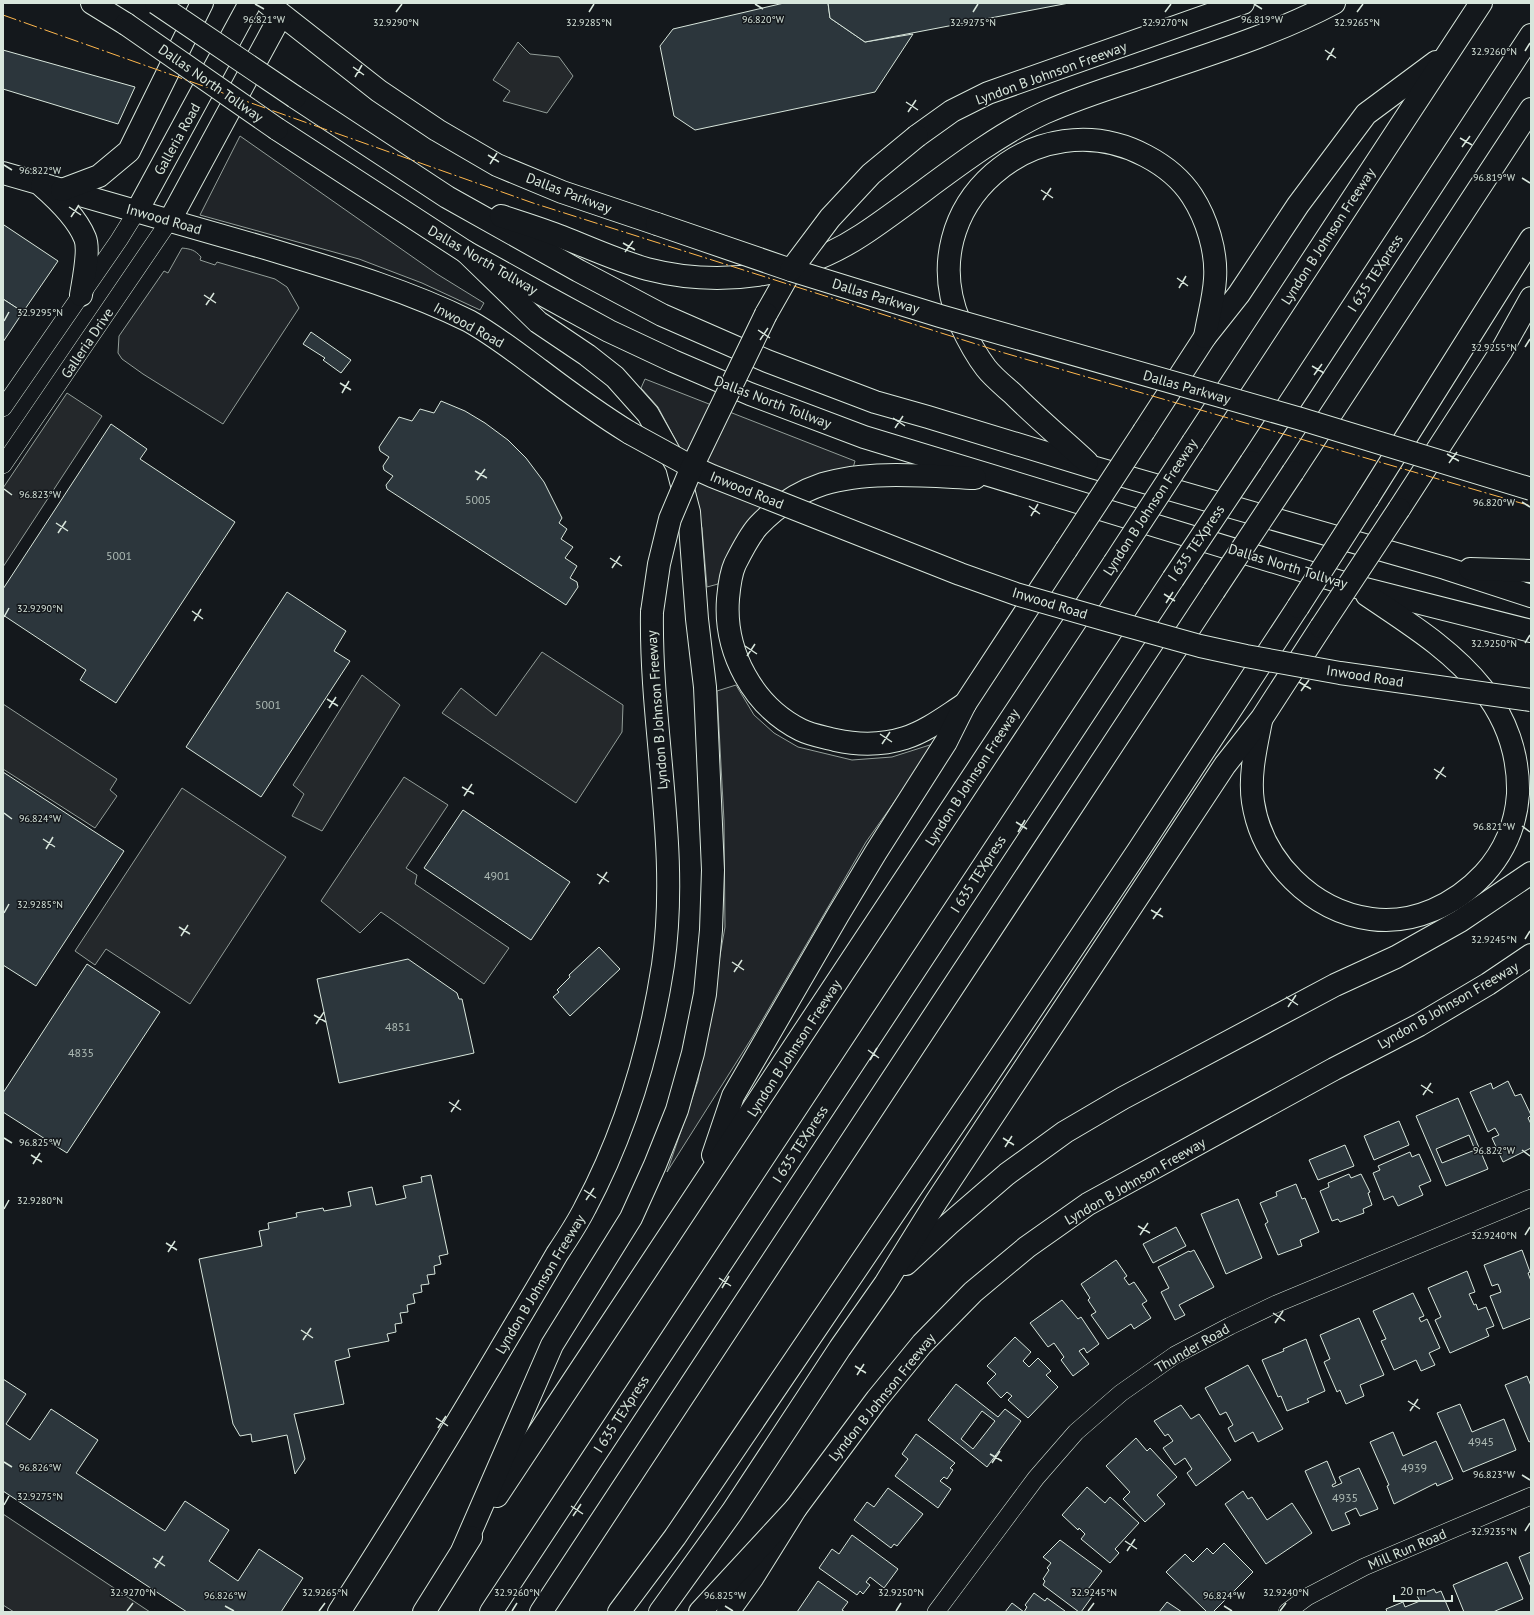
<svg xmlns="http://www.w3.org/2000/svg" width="1534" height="1615" viewBox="0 0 1534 1615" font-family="'PT Sans',sans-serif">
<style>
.green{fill:#202428;stroke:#939e99}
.parking{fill:#24282b;stroke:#939e99}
.building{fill:#2c363c;stroke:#d8e6dc;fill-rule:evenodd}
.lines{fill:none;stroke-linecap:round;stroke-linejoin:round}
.street-casing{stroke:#d8e6dc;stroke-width:18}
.secondary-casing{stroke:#d8e6dc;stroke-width:24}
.highway-casing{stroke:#d8e6dc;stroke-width:24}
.street{stroke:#14181c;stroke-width:17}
.secondary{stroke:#14181c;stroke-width:22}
.highway{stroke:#14181c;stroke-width:22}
.secondary-bridge-casing{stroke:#d8e6dc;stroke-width:24;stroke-linecap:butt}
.highway-bridge-casing{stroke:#d8e6dc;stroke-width:24;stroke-linecap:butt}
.secondary-bridge{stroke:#14181c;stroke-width:22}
.highway-bridge{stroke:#14181c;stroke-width:22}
.power{stroke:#ffb74d;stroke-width:1;stroke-dasharray:14 3 2 3;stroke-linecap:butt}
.ticks{fill:none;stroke:#d8e6dc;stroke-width:1.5}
.labels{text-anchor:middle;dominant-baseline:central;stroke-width:3;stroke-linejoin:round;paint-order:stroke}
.number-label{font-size:12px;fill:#adbab4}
.street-label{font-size:14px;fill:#d8e6dc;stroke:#14181c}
.ticks-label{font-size:10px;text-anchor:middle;fill:#d8e6dc;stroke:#14181c;stroke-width:3;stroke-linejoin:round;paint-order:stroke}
</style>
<rect width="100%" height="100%" fill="#14181c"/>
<g class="green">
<path d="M240 136 437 274 484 303 480 310 422 283 359 259 200 215Z"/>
<path d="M182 248C191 249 195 250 201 257L200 260 215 265 217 262 275 279 287 287 299 308 223 424 143 374 122 359 118 353 119 336 164 271 168 273Z"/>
<path d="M645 379 855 461 853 468 805 480 725 563 718 584 707 587 702 528 676 441 658 407 641 388Z"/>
<path d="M736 685 754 715 774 733 798 747 852 760 892 757 936 743 866 842 753 1036 667 1172 698 1081 725 927 724 821 717 691Z"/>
</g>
<g class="parking">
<path d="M518 42 530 54 559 57 573 76 547 113 503 101 510 91 493 80Z"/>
<path d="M67 393 102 416 3 567V488Z"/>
<path d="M542 652 623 705 622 732 576 803 442 713 461 688 496 716Z"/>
<path d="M362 675 400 705 322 831 292 816 304 794 293 785Z"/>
<path d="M3 704 117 779 110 790 117 796 95 828 3 769Z"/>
<path d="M404 777 448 805 406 868 417 875 415 884 509 948 484 984 381 912 360 933 321 901Z"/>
<path d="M182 788 286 857 190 1004 106 949 95 965 75 951Z"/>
<path d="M3 1514 150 1612H14L3 1605Z"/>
</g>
<g class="building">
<path d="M784 3H828L830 18 865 42 913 34 875 92 695 130 674 116 660 46 673 29Z"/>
<path d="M828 3H1069L865 42 830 18Z"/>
<path d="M3 50 135 87 118 124 3 89Z"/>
<path d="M4 225 58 261 23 312 3 299V227Z"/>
<path d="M3 299 23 312 3 342Z"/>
<path d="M311 332 351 360 341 373 323 360 325 358 303 344Z"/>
<path d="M441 401 465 411 485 423 508 440 526 458 544 482 562 518 559 523 567 529 561 539 573 547 565 558 577 566 570 578 577 582 578 587 566 605 387 489 386 485 393 476 384 470 383 466 389 457 380 451 379 447 399 417 412 421 420 409 434 413Z"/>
<path d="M111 424 147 449 140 459 235 522 116 703 80 680 86 670 3 615V589Z"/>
<path d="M287 592 346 631 334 651 350 661 261 797 186 747Z"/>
<path d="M3 772 124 851 36 986 3 965Z"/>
<path d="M463 810 570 882 531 940 424 868Z"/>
<path d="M599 947 620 969 570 1016 553 997 559 992 557 990 570 977 569 975Z"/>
<path d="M408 959 457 993 459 999H462L474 1053 339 1083 317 979Z"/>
<path d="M87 964 160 1012 67 1153 3 1112V1093Z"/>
<path d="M1508 1081 1515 1096 1521 1094 1531 1115 1528 1118 1531 1124V1148L1503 1162 1492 1138 1499 1135 1495 1128 1488 1132 1470 1092 1491 1083 1493 1089Z"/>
<path d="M1458 1098 1488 1169 1446 1186 1416 1116ZM1469 1135 1475 1150 1442 1163 1436 1149Z"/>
<path d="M1399 1121 1409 1145 1374 1160 1364 1136Z"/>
<path d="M1345 1145 1354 1166 1318 1180 1309 1160Z"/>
<path d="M1410 1152 1412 1157 1419 1154 1431 1181 1419 1186 1423 1195 1398 1206 1393 1196 1384 1200 1373 1173 1380 1170 1378 1166Z"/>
<path d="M1349 1174 1351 1178 1361 1174 1370 1192 1368 1193 1372 1205 1363 1209 1364 1213 1340 1222 1338 1219 1332 1221 1320 1191 1329 1187 1328 1183Z"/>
<path d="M431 1175 448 1254 439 1256 441 1264 434 1266 435 1274 427 1275 429 1284 421 1285 422 1292 413 1294 415 1303 407 1305 408 1312 400 1313 402 1323 395 1324 396 1332 387 1334 389 1341 348 1349 350 1357 335 1361 344 1404 294 1414 305 1459 295 1474 287 1435 252 1442 251 1434 240 1436 233 1424 199 1259 262 1246 259 1231 269 1229 268 1223 297 1217 296 1213 323 1208 324 1211 351 1206 348 1192 372 1187 376 1205 406 1198 403 1186 422 1182 421 1177Z"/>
<path d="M1296 1184 1302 1199 1305 1198 1319 1232 1300 1240 1302 1246 1278 1255 1265 1224 1268 1222 1260 1203 1277 1196 1276 1192Z"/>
<path d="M1238 1199 1262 1258 1226 1274 1201 1214Z"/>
<path d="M1176 1227 1186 1246 1153 1263 1143 1244Z"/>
<path d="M1194 1250 1214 1287 1179 1305 1185 1315 1175 1320 1161 1292 1169 1288 1158 1267 1189 1251 1190 1252Z"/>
<path d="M1522 1250 1530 1272 1528 1273 1531 1281V1318L1503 1329 1490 1296 1501 1292 1498 1284 1492 1286 1484 1265Z"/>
<path d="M1116 1260 1127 1276 1124 1278 1129 1285 1134 1282 1147 1301 1142 1304 1151 1318 1134 1329 1131 1324 1108 1339 1091 1315 1096 1312 1088 1300 1090 1298 1081 1284Z"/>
<path d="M1467 1271 1475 1292 1469 1294 1474 1305 1476 1304 1478 1310 1486 1307 1494 1326 1486 1329 1489 1336 1450 1353 1435 1320 1441 1317 1428 1288Z"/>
<path d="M1413 1293 1424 1316 1419 1318 1421 1322 1427 1319 1440 1348 1429 1353 1435 1365 1421 1371 1416 1360 1394 1370 1381 1341 1386 1339 1373 1311Z"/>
<path d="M1062 1300 1078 1319 1081 1317 1099 1344 1087 1353 1084 1348 1079 1351 1089 1364 1073 1376 1061 1360 1064 1357 1054 1343 1048 1347 1030 1323Z"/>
<path d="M1359 1318 1384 1375 1360 1385 1364 1396 1346 1404 1340 1390 1337 1392 1324 1362 1330 1359 1320 1335Z"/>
<path d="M1015 1337 1031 1352 1023 1361 1029 1367 1038 1358 1051 1371 1046 1375 1058 1387 1028 1418 1008 1400 1012 1396 1007 1392 1001 1398 987 1383 996 1374 987 1366Z"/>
<path d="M1306 1339 1325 1391 1307 1399 1309 1402 1287 1411 1281 1396 1278 1397 1262 1360 1284 1351 1283 1349Z"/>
<path d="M1248 1365 1283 1429 1258 1442 1253 1432 1235 1442 1228 1428 1233 1425 1226 1412 1220 1415 1205 1388Z"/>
<path d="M1527 1376 1531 1386V1441L1529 1442 1505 1385Z"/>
<path d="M3 1379 26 1394 6 1424 30 1440 51 1409 98 1440 76 1473 165 1531 185 1501 229 1530 209 1561 238 1581 259 1549 303 1578 281 1612H187L3 1491Z"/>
<path d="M956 1384 998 1417 1005 1409 1021 1421 987 1467 928 1420ZM982 1411 995 1421 973 1449 961 1439Z"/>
<path d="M1460 1404 1472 1432 1504 1419 1516 1450 1463 1472 1437 1413Z"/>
<path d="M1181 1405 1191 1419 1199 1414 1231 1460 1196 1486 1187 1473 1192 1469 1185 1458 1175 1465 1163 1448 1173 1441 1168 1434 1165 1436 1154 1421Z"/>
<path d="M1393 1432 1403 1456 1436 1441 1453 1479 1437 1486 1436 1483 1394 1504 1387 1486 1389 1485 1370 1442Z"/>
<path d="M916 1434 955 1463 950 1468 953 1470 947 1479 944 1477 940 1481 951 1489 938 1508 895 1476 908 1459 902 1454Z"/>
<path d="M1136 1438 1147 1451 1150 1448 1177 1477 1157 1495 1165 1504 1145 1522 1123 1499 1130 1492 1106 1466Z"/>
<path d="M1327 1461 1336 1483 1332 1485 1333 1487 1342 1483 1339 1477 1359 1468 1378 1509 1360 1516 1356 1508 1345 1513 1350 1524 1332 1531 1305 1471Z"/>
<path d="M1087 1487 1105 1503 1110 1497 1139 1523 1115 1549 1119 1553 1110 1563 1081 1539 1085 1534 1079 1528 1078 1530 1062 1515Z"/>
<path d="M888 1488 923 1514 897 1546 894 1544 891 1548 854 1520 867 1502 874 1507Z"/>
<path d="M1243 1491 1248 1499 1252 1497 1267 1520 1292 1503 1312 1533 1266 1564 1225 1504Z"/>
<path d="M852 1535 898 1569 884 1588 870 1577 866 1582 870 1585 863 1594 860 1591 857 1595 819 1568 832 1549 839 1554Z"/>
<path d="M1060 1540 1102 1571 1088 1589 1094 1594 1081 1612H1079L1043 1585 1045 1581 1043 1579 1049 1570 1047 1568 1051 1563 1043 1557Z"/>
<path d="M1224 1543 1253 1572 1213 1612H1207L1166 1572 1185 1554 1193 1562 1207 1548 1213 1554Z"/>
<path d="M1531 1552V1587L1519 1557Z"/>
<path d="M1507 1562 1523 1599 1493 1612H1464L1453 1585Z"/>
<path d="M818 1581 848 1602 842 1610 845 1612H797Z"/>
<path d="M1434 1589 1436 1593 1441 1591 1450 1612H1387L1386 1609 1403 1602 1405 1607 1420 1601 1417 1596Z"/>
<path d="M1034 1593 1045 1601 1047 1598 1065 1611 1064 1612H1005L1012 1603 1024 1612 1027 1607 1025 1605Z"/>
<path d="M1167 1602 1182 1612H1159Z"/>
</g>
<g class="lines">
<g class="street-casing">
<g id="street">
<path d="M3 408 119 240 137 211"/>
<path d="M3 465 170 220"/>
<path d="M936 1612 1036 1478 1076 1432 1121 1393 1175 1355 1230 1326 1276 1304 1531 1198"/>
<path d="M1287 1612 1307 1597 1364 1567 1531 1496"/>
</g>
</g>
<g class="secondary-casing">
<g id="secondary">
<path d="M267 3 379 91 437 130 497 165 562 192 657 224"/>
<path d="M917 136 952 111 988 93 1243 3"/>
<path d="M3 173C90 198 178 223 265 248 334 269 404 289 469 321 494 335 517 353 540 370 569 392 599 414 630 433"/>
<path d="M42 186C58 200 77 218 85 238 90 250 83 282 81 295"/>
<path d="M62 190 99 176 129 151 202 3"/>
<path d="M137 211 250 3"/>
<path d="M170 220 281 15"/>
<path d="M766 314 791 270"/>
<path d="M339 1612C394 1527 447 1440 499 1352 518 1320 538 1287 557 1254 567 1239 577 1224 585 1208 625 1133 650 1049 663 965 680 848 650 730 652 612"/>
<path d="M728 1612 753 1577 796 1508 877 1399 922 1344 973 1292 1027 1247 1088 1204 1334 1069 1419 1025 1488 984 1531 955"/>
</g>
</g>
<g class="highway-casing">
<g id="highway">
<path d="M92 3 126 24"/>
<path d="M295 97 447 197 579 271 662 315 767 361 875 402 928 417 1092 467 1445 568 1531 596"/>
<path d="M277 129 466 252 545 296 609 331 673 361 750 394 864 437 1357 587 1531 631"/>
<path d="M501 216C522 223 542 229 562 237 590 248 618 261 647 269 721 288 798 277 862 235 921 196 980 143 1044 113 1073 100 1103 90 1134 80 1200 57 1272 36 1334 3"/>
<path d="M1144 431 1205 337 1239 294 1298 205 1366 114 1436 62"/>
<path d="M1193 442 1481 3"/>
<path d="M1087 462C1062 439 1036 417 1012 393 1003 385 993 377 986 368 976 355 967 338 960 323 910 206 1037 98 1146 156 1165 166 1181 179 1192 196 1207 219 1217 252 1215 279 1214 298 1208 318 1205 337"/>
<path d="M1251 462 1531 35"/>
<path d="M1293 472 1531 109"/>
<path d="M1368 498 1531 239"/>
<path d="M1399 509 1502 350 1531 298"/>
<path d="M1470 569 1531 571"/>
<path d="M965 704C946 716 927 731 905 738 883 745 858 745 835 740 824 737 811 735 801 730 753 706 724 652 728 599 729 588 730 575 735 564 741 552 749 536 758 526 776 507 799 492 823 484 868 470 928 476 975 478"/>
<path d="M1261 721C1256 747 1249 775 1253 802 1262 861 1312 911 1371 919 1414 925 1456 904 1484 874 1504 852 1516 824 1518 794 1519 755 1506 718 1482 688 1451 649 1408 623 1367 595"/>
<path d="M713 1155 733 1096 838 915 876 852 946 742 965 704 1066 550"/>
<path d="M906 1264 949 1224 1007 1174 1065 1132 1123 1098 1335 985 1396 957 1460 921 1531 873"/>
<path d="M497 1496 1114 563"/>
<path d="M463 1549 552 1345 631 1218 655 1165 677 1110 693 1053 705 994 711 930 713 870 705 687 697 619 689 512 677 466 648 414 615 377 587 355 538 322 466 252"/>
<path d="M424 1612 471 1537"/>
<path d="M491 1612 1173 579"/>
<path d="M541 1612 1214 591"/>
<path d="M619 1612 675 1537 983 1082 1138 851 1298 607"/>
<path d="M660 1612 732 1512 840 1348 885 1284 936 1202 1225 765 1262 718 1321 627"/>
<path d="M700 1612 796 1508"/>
</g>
</g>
<use href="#street" class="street"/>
<use href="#secondary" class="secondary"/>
<use href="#highway" class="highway"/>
<g class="secondary-bridge-casing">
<g id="secondary-bridge">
<path d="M657 224 791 270 940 316 1301 419 1531 489"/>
<path d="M791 270 830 218 871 174 917 136"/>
<path d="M630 433 692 467 712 476 960 574 1016 594 1110 621 1200 646 1246 656 1340 673 1531 700"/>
<path d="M652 612 659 564 670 519 692 467 766 314"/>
</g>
</g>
<g class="highway-bridge-casing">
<g id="highway-bridge">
<path d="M156 3 295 97"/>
<path d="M126 24 277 129"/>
<path d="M1066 550 1144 431"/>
<path d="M1114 563 1193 442"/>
<path d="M1173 579 1251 462"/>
<path d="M1214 591 1293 472"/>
<path d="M1298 607 1368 498"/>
<path d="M1321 627 1399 509"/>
</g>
</g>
<use href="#secondary-bridge" class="secondary-bridge"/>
<use href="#highway-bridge" class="highway-bridge"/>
<path class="power" d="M3 15 533 203 1001 352 1531 506"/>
</g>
<path class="ticks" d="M255 4 264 9M755 4 763 9M1254 4 1262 9M396 12 402 4M589 12 594 4M973 12 978 4M1165 12 1171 4M1357 12 1363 4M1325 50 1336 58M1525 51 1530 43M1327 60 1334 48M353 67 364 75M355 77 362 65M906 102 918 110M908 112 916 100M1460 138 1472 145M1462 147 1470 136M488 155 499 162M490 164 497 153M4 165 12 170M1522 178 1530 183M1041 190 1053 198M1043 200 1051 188M69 207 81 215M71 217 79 205M623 243 635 250M625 252 633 241M1177 278 1188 286M1179 288 1186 276M204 295 216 303M206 305 214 293M4 321 9 312M758 330 770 338M760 340 768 328M1525 347 1530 339M1312 366 1324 373M1314 375 1322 364M340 383 351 390M342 393 349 381M893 418 905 426M895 428 903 416M1447 454 1459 461M1449 463 1457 452M475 471 487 478M477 480 485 469M4 489 12 495M1522 502 1530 507M1029 506 1040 514M1031 516 1038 504M56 523 68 531M58 533 66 521M610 558 622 566M612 568 620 556M1164 594 1175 601M1166 603 1173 592M192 611 203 619M4 617 9 608M194 621 201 609M1525 643 1530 635M745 646 757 654M747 656 755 644M1299 682 1311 689M1301 691 1309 680M327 699 338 706M329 708 336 697M880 734 892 742M882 744 890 732M1434 769 1446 777M1436 779 1444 767M462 787 474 794M464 796 472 784M4 813 12 819M1016 822 1027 829M1522 826 1530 832M1018 832 1025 820M43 839 55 847M46 849 53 837M597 874 609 882M599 884 607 872M1151 910 1163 917M4 913 9 904M1153 919 1161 908M179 927 190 934M181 936 188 925M1525 939 1530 931M732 962 744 970M734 972 742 960M1286 997 1298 1005M1288 1007 1296 995M314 1015 326 1022M316 1024 324 1012M868 1050 879 1058M870 1060 877 1048M1421 1085 1433 1093M1423 1095 1431 1083M449 1102 461 1110M451 1112 459 1100M4 1138 12 1143M1003 1138 1014 1145M1005 1147 1012 1136M1522 1150 1530 1156M31 1155 42 1162M33 1164 40 1153M584 1190 596 1198M586 1200 594 1188M4 1209 9 1200M1138 1226 1150 1233M1140 1235 1148 1223M1525 1235 1530 1227M166 1243 177 1250M168 1252 175 1241M719 1278 731 1286M722 1288 729 1276M1273 1313 1285 1321M1275 1323 1283 1311M301 1330 313 1338M303 1340 311 1328M855 1366 866 1373M857 1375 864 1364M1408 1401 1420 1409M1410 1411 1418 1399M436 1418 448 1426M438 1428 446 1416M990 1454 1002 1461M4 1462 12 1467M992 1463 1000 1451M1522 1475 1530 1480M4 1505 9 1496M571 1506 583 1514M573 1516 581 1504M1525 1531 1530 1523M1125 1541 1137 1549M1127 1551 1135 1539M153 1558 165 1566M155 1568 163 1556M225 1606 234 1611M725 1606 733 1611M1224 1606 1232 1611M127 1611 133 1603M319 1611 325 1603M512 1611 517 1603M896 1611 901 1603M1088 1611 1094 1603M1280 1611 1286 1603"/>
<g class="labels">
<g class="number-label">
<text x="478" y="499">5005</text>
<text x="119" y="555">5001</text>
<text x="268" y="704">5001</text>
<text x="497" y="875">4901</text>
<text x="398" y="1026">4851</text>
<text x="81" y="1052">4835</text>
<text x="1481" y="1441">4945</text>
<text x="1414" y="1467">4939</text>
<text x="1345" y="1497">4935</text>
</g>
<g class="street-label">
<text transform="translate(1051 73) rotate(-20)">Lyndon B Johnson Freeway</text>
<text transform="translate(211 83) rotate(35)">Dallas North Tollway</text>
<text transform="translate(177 139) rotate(-61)">Galleria Road</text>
<text transform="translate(569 193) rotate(21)">Dallas Parkway</text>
<text transform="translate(164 219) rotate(16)">Inwood Road</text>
<text transform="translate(1328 236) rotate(-57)">Lyndon B Johnson Freeway</text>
<text transform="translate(483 260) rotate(30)">Dallas North Tollway</text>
<text transform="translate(1375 273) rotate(-57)">I 635 TEXpress</text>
<text transform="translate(876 296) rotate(17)">Dallas Parkway</text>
<text transform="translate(469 325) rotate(29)">Inwood Road</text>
<text transform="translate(87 343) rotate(-56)">Galleria Drive</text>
<text transform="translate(1187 387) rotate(16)">Dallas Parkway</text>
<text transform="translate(773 402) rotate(21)">Dallas North Tollway</text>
<text transform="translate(747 490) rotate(22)">Inwood Road</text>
<text transform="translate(1150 507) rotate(-57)">Lyndon B Johnson Freeway</text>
<text transform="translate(1196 543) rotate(-56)">I 635 TEXpress</text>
<text transform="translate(1288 566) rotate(17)">Dallas North Tollway</text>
<text transform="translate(1050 603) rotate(17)">Inwood Road</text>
<text transform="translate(1365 676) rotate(9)">Inwood Road</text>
<text transform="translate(657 710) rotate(-94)">Lyndon B Johnson Freeway</text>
<text transform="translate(972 777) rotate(-57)">Lyndon B Johnson Freeway</text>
<text transform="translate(978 874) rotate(-57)">I 635 TEXpress</text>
<text transform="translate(1448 1005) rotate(-30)">Lyndon B Johnson Freeway</text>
<text transform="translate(794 1048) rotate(-57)">Lyndon B Johnson Freeway</text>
<text transform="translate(800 1144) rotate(-57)">I 635 TEXpress</text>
<text transform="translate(1135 1181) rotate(-30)">Lyndon B Johnson Freeway</text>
<text transform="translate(540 1284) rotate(-59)">Lyndon B Johnson Freeway</text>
<text transform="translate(1192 1348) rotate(-30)">Thunder Road</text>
<text transform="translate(882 1397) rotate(-51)">Lyndon B Johnson Freeway</text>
<text transform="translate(621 1414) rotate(-57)">I 635 TEXpress</text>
<text transform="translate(1407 1549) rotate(-23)">Mill Run Road</text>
</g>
</g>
<g class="ticks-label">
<text x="264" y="23">96.821°W</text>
<text x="763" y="23">96.820°W</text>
<text x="1262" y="23">96.819°W</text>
<text x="396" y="26">32.9290°N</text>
<text x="589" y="26">32.9285°N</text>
<text x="973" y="26">32.9275°N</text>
<text x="1165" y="26">32.9270°N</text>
<text x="1357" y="26">32.9265°N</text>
<text x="1494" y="55">32.9260°N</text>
<text x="40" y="174">96.822°W</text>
<text x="1494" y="181">96.819°W</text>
<text x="40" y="316">32.9295°N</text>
<text x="1494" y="351">32.9255°N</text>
<text x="40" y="498">96.823°W</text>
<text x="1494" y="506">96.820°W</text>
<text x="40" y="612">32.9290°N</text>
<text x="1494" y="647">32.9250°N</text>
<text x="40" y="822">96.824°W</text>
<text x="1494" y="830">96.821°W</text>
<text x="40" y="908">32.9285°N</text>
<text x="1494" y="943">32.9245°N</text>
<text x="40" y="1146">96.825°W</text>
<text x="1494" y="1154">96.822°W</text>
<text x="40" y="1204">32.9280°N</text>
<text x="1494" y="1239">32.9240°N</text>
<text x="40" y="1471">96.826°W</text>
<text x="1494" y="1478">96.823°W</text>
<text x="40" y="1500">32.9275°N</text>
<text x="1494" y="1535">32.9235°N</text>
<text x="133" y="1596">32.9270°N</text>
<text x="325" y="1596">32.9265°N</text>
<text x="517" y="1596">32.9260°N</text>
<text x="901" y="1596">32.9250°N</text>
<text x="1094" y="1596">32.9245°N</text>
<text x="1286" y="1596">32.9240°N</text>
<text x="225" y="1599">96.826°W</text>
<text x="725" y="1599">96.825°W</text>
<text x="1224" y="1599">96.824°W</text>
</g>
<rect width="1534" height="1615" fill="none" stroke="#d8e6dc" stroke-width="8"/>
<path d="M1394 1595v6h58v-6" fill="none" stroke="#d8e6dc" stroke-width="2"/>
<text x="1400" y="1595" font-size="12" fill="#d8e6dc" stroke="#14181c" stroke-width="3" paint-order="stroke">20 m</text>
</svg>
